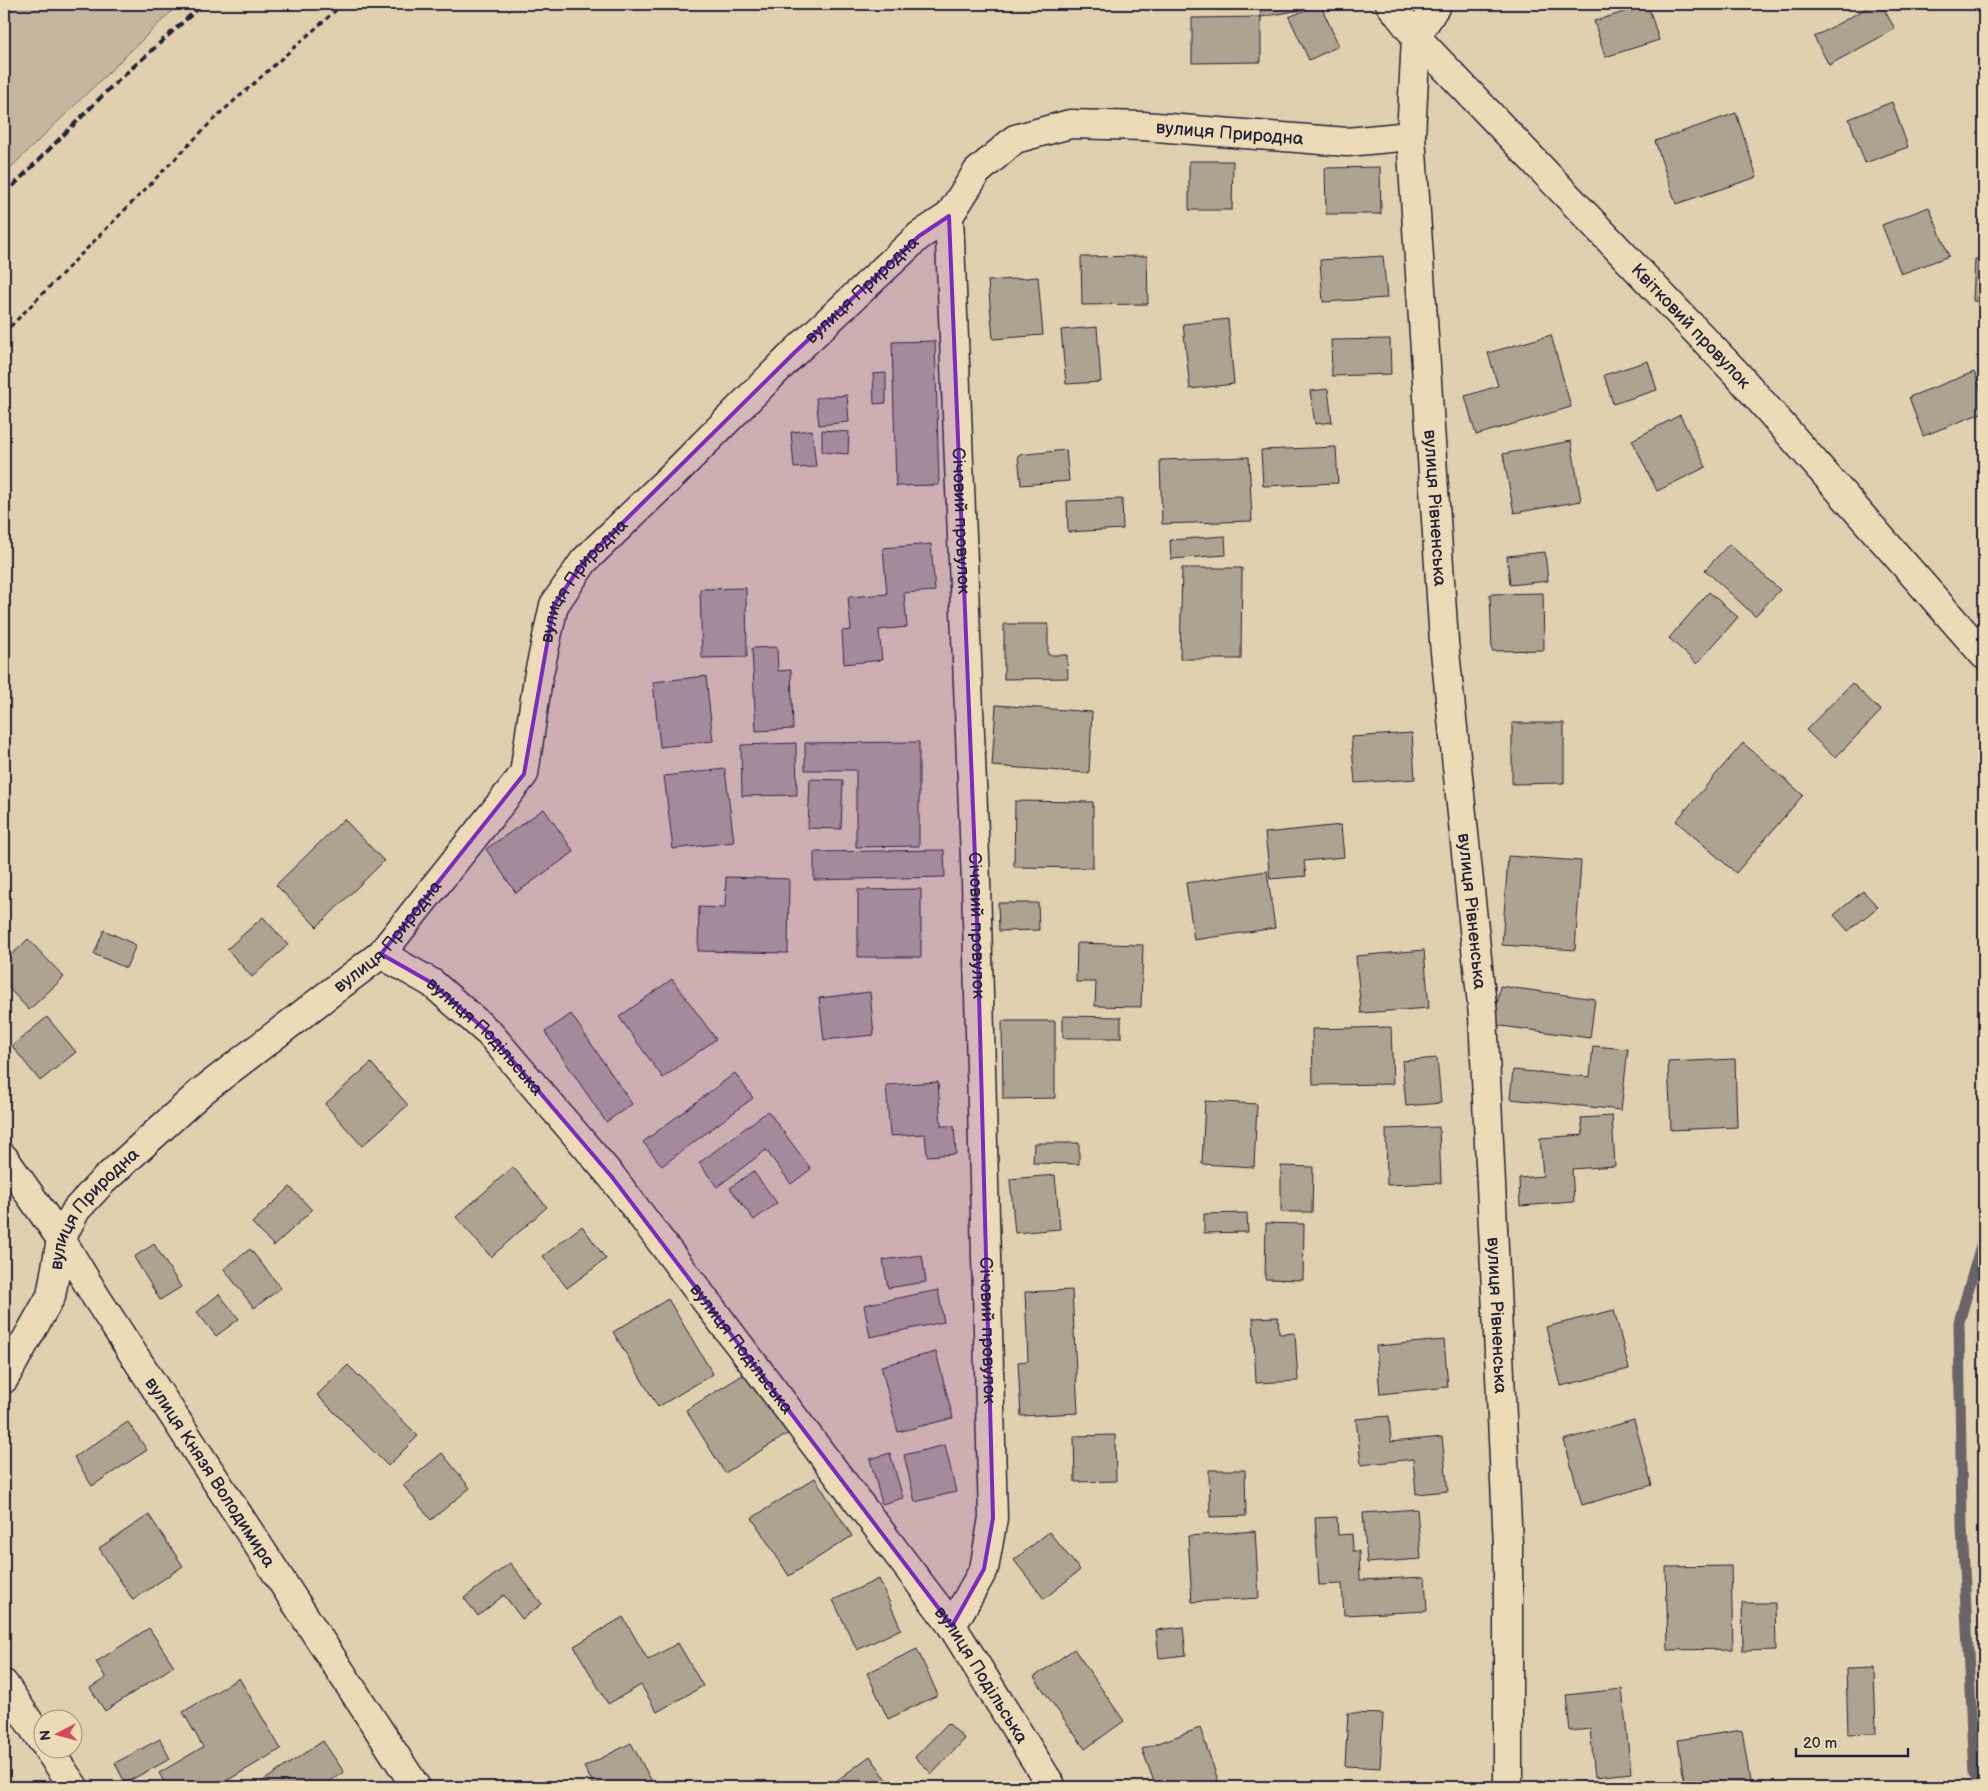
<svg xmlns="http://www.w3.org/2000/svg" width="1988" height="1791" viewBox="0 0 1988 1791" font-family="'Balsamiq Sans',sans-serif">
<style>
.green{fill:#c5b69f;stroke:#746c6d}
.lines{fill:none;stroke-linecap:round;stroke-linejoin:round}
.stream{stroke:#6b6467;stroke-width:11}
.building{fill:#aea291;stroke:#22223b}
.street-casing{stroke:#22223b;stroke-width:31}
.path{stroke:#22223b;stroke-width:3;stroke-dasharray:5 4;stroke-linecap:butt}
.street{stroke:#eddbb8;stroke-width:28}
.rail{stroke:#22223b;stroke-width:4;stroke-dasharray:8 4;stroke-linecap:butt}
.marked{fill:#7b2cbf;fill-opacity:0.2;stroke:#7b2cbf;stroke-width:4;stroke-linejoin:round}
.labels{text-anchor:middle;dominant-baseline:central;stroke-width:4.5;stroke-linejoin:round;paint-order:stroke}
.street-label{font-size:18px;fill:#22223b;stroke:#eddbb8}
</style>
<rect width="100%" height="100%" fill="#e1d0b0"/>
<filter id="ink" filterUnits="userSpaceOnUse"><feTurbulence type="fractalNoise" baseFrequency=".02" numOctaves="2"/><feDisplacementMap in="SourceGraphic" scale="10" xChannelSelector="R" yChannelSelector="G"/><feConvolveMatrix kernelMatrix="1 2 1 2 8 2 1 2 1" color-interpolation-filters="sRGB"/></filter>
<g filter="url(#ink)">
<path class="green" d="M4 4H179L4 174Z"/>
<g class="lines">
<path class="stream" d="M1974 1775 1962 1525 1959 1322 1984 1235"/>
</g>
<g class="building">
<path d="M1259 4H1299L1301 10 1261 17Z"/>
<path d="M1320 4 1339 46 1309 60 1289 17Z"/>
<path d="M1874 4H1881L1895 29 1829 65 1814 37Z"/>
<path d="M1648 5 1659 40 1605 57 1594 21Z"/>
<path d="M1261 17V62L1192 63V18Z"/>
<path d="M1892 102 1908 147 1865 163 1849 119Z"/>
<path d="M1736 113 1757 177 1676 204 1655 141Z"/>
<path d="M1189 161H1233L1232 210H1189Z"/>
<path d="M1380 167 1381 214H1326L1325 168Z"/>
<path d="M1929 207 1949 256 1901 274 1882 225Z"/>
<path d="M1147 256 1148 304 1082 305 1081 257Z"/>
<path d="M1383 256 1387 298 1323 302 1320 260Z"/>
<path d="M1975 259H1984V301H1973Z"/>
<path d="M1038 277 1043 335 993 339 988 281Z"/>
<path d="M1228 319 1234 384 1190 389 1183 324Z"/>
<path d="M1097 327 1101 382 1066 384 1061 330Z"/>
<path d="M1551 335 1571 407 1476 435 1465 396 1498 386 1488 353Z"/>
<path d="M1390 339 1391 374 1332 376 1331 340Z"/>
<path d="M935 341 939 485 896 486 892 342Z"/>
<path d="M1648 361 1657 390 1613 404 1604 375Z"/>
<path d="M1974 372 1984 397V412L1923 436 1909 397Z"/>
<path d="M886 373V403L874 404 873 374Z"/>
<path d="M1328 389 1332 422 1315 424 1310 391Z"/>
<path d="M847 395 849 422 819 425 816 398Z"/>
<path d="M1680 415 1706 467 1657 491 1632 440Z"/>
<path d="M812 430 816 467 794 468 791 432Z"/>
<path d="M822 430 849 432 848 454 822 452Z"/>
<path d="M1571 441 1581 501 1514 513 1503 454Z"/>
<path d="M1336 447 1338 483 1263 486 1261 450Z"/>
<path d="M1066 450 1069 481 1021 485 1018 455Z"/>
<path d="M1249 457 1252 521 1162 524 1160 460Z"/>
<path d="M1122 499 1123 529 1068 532 1067 501Z"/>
<path d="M1225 536 1226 555 1171 559 1170 540Z"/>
<path d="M931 544 935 591 904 593 907 627 879 630 882 660 844 664 842 631 851 630 848 597 887 594 883 548Z"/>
<path d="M1729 544 1780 590 1755 616 1705 570Z"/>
<path d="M1545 552 1548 581 1510 585 1507 556Z"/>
<path d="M1182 568H1242L1241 659H1180Z"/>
<path d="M746 588 747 657 702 658 700 589Z"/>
<path d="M1709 592 1738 617 1697 664 1669 638Z"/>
<path d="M1543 593 1544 650 1492 651 1490 594Z"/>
<path d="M1004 624H1048V655H1067L1068 678 1004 679Z"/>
<path d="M777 647 778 671 791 670 793 729 756 731 752 648Z"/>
<path d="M706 676 713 741 660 747 653 682Z"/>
<path d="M1852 683 1881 711 1835 758 1806 730Z"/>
<path d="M996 705 1092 712 1089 773 992 766Z"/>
<path d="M1512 723H1564V783L1512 784Z"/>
<path d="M1412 733 1415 779 1355 783 1351 737Z"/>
<path d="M919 742V846L856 847V770H805V743Z"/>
<path d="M796 743 797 795 742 796 741 745Z"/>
<path d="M1743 743 1803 795 1736 873 1676 821Z"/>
<path d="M725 769 734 842 673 849 664 776Z"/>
<path d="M810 779 843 780 841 829 808 828Z"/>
<path d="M1015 801 1093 802V868L1014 867Z"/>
<path d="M544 809 574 852 516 893 486 849Z"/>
<path d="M344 819 384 861 317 927 276 885Z"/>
<path d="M1341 825 1344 857 1304 861 1306 876 1270 879 1265 833Z"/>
<path d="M944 850 945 877 814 880V852Z"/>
<path d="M1508 856 1581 861 1575 950 1502 945Z"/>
<path d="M1267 871 1275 928 1194 940 1186 883Z"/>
<path d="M726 877 789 879 788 953 698 951 699 907 725 908Z"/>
<path d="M921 889V957H858V890Z"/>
<path d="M1863 891 1878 907 1848 931 1834 915Z"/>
<path d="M998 903H1038L1039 930 999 931Z"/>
<path d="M263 917 288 945 252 977 227 949Z"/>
<path d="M104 930 136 945 126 968 94 954Z"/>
<path d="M28 939 64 977 29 1010 4 983V962Z"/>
<path d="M1077 943 1143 945 1141 1007 1095 1006 1096 982H1076Z"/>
<path d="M1424 950 1429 1008 1361 1013 1356 956Z"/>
<path d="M672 979 716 1039 663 1078 619 1017Z"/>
<path d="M1500 986 1595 999 1590 1038 1494 1025Z"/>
<path d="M870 992 874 1035 824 1040 819 998Z"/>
<path d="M571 1014 632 1104 606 1122 545 1032Z"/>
<path d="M1063 1016 1121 1017V1038H1063Z"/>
<path d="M47 1017 76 1052 40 1081 12 1046Z"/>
<path d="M1002 1021H1055V1098L1003 1099Z"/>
<path d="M1391 1027 1393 1084 1313 1085 1312 1029Z"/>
<path d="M1593 1046 1628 1049 1621 1110 1510 1099 1513 1070 1590 1077Z"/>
<path d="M1437 1058 1441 1103 1406 1106 1402 1061Z"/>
<path d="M1735 1059 1737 1127 1671 1130 1668 1062Z"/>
<path d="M371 1063 408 1105 362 1146 325 1104Z"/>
<path d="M735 1073 753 1098 662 1166 643 1142Z"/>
<path d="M938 1082 941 1126H954L956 1154 927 1156 925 1134 890 1136 886 1085Z"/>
<path d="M1205 1101 1257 1104 1254 1167 1202 1164Z"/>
<path d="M768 1111 811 1169 791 1184 766 1150 717 1187 699 1163Z"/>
<path d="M1612 1116 1615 1166 1572 1169 1574 1202 1520 1206 1519 1178 1543 1176 1540 1138 1583 1135 1581 1118Z"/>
<path d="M1439 1127 1441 1183 1387 1185 1386 1129Z"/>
<path d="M1034 1143H1079V1164L1033 1163Z"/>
<path d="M1281 1166 1313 1167 1312 1212H1281Z"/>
<path d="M513 1167 547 1207 491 1257 456 1217Z"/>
<path d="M753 1171 777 1203 754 1220 730 1188Z"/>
<path d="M1055 1175 1060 1229 1015 1233 1010 1179Z"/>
<path d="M290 1187 312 1210 274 1246 252 1223Z"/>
<path d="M1247 1213 1248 1232 1204 1233V1214Z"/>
<path d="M1266 1223 1304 1224 1303 1280 1265 1279Z"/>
<path d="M582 1226 606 1259 567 1288 543 1256Z"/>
<path d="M154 1244 181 1287 160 1300 134 1257Z"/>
<path d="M250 1249 281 1288 254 1308 224 1269Z"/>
<path d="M922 1255 926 1282 888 1288 883 1260Z"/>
<path d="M938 1290 944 1322 870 1337 864 1305Z"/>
<path d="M1072 1290 1078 1413 1021 1416 1018 1362 1028 1361 1025 1292Z"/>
<path d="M219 1294 239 1319 216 1336 197 1312Z"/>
<path d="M668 1299 713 1374 658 1407 613 1332Z"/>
<path d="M1614 1310 1629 1369 1561 1386 1546 1327Z"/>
<path d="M1278 1317 1279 1334 1295 1333 1298 1381 1256 1383 1253 1318Z"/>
<path d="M1444 1340 1448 1387 1380 1394 1376 1346Z"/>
<path d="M936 1352 953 1418 898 1432 881 1366Z"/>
<path d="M348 1365 418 1436 388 1466 317 1395Z"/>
<path d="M751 1370 789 1433 725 1473 686 1410Z"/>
<path d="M1389 1416 1391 1442 1442 1437 1448 1491 1416 1494 1413 1459 1361 1465 1356 1419Z"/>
<path d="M1634 1420 1652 1485 1582 1505 1564 1440Z"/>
<path d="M128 1422 147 1450 92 1486 74 1457Z"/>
<path d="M1115 1435 1116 1481 1075 1482 1074 1436Z"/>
<path d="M945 1445 956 1492 915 1502 904 1455Z"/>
<path d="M442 1453 470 1488 431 1520 403 1485Z"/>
<path d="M890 1453 903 1498 882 1504 870 1459Z"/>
<path d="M1209 1470H1245L1246 1516 1210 1517Z"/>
<path d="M815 1478 852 1536 789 1576 752 1518Z"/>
<path d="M1417 1509 1421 1559 1367 1563 1363 1513Z"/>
<path d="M149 1515 183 1566 133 1600 99 1548Z"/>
<path d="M1337 1517 1338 1535 1352 1534 1353 1551H1359L1360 1580 1425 1577 1427 1611 1344 1615 1342 1584 1319 1585 1315 1518Z"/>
<path d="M1255 1531 1259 1598 1192 1602 1188 1536Z"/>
<path d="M1049 1532 1080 1570 1044 1599 1014 1560Z"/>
<path d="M510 1563 542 1604 522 1619 504 1595 478 1616 464 1598Z"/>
<path d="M1731 1566 1733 1649 1668 1650 1666 1567Z"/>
<path d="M879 1579 901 1629 857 1650 833 1600Z"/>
<path d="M1742 1603H1775L1776 1650 1743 1651Z"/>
<path d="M623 1617 648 1660 678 1643 703 1686 657 1712 641 1685 608 1704 574 1646Z"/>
<path d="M1183 1627 1186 1655 1159 1658 1156 1630Z"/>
<path d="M149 1628 174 1666 105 1711 90 1688 106 1678 96 1662Z"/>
<path d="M917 1649 938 1695 888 1719 867 1673Z"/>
<path d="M1074 1649 1124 1721 1085 1749 1034 1677Z"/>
<path d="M1874 1668 1876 1733 1848 1734 1846 1669Z"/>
<path d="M239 1678 281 1749 216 1787H167L159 1773 203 1747 183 1712Z"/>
<path d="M1622 1689 1631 1773 1595 1777 1590 1729 1570 1731 1566 1695Z"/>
<path d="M1348 1713 1383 1714 1380 1768 1345 1766Z"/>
<path d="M948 1723 965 1739 932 1774 915 1757Z"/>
<path d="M1200 1728 1219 1783 1207 1787H1156L1142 1749Z"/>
<path d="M1742 1730 1751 1787H1685L1678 1740Z"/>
<path d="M160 1739 170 1759 125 1783 115 1763Z"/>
<path d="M323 1741 344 1772 321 1787H254Z"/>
<path d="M631 1743 655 1787H595L584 1767Z"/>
<path d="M870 1756 892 1787H828Z"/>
<path d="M389 1781 394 1787H381Z"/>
<path d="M1607 1781V1787H1543V1784Z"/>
<path d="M1007 1783 1010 1787H999Z"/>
</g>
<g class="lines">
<g class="street-casing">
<g id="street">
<path id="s1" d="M1390 4 1416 37 1737 374 1984 655"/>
<path id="s2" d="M1437 4 1416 37 1411 136 1444 642 1483 1015 1508 1545V1787"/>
<path id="s3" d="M949 216 976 882 993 1518 984 1569 952 1626"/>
<path id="s4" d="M381 954 432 983 490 1034 612 1177 952 1626 1052 1787"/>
<path id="s5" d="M4 1158 61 1239 96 1297 416 1787"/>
<path id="s6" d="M4 1379 51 1296 61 1239 76 1210 101 1183 201 1092 381 954 524 774 538 678 554 605 584 561 675 473 794 353 919 236 949 216 977 172 1015 139 1070 124 1143 126 1347 142 1411 136"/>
<path d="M4 1684 42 1741"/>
<path d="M47 1748 74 1787"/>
</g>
</g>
<path class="path" d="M4 333 216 117 343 4"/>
<use href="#street" class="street"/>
<path class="rail" d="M4 195 110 88 203 4"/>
</g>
</g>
<path class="marked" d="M949 216 976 882 993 1518 984 1569 952 1626 612 1177 490 1034 432 983 381 954 524 774 554 605 584 561 794 353 919 236Z"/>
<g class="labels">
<g class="street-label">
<text stroke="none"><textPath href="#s6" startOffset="1862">вулиця Природна</textPath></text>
<text stroke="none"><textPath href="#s6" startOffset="1428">вулиця Природна</textPath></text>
<text stroke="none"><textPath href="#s1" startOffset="441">Квітковий провулок</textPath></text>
<text stroke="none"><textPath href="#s2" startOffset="511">вулиця Рівненська</textPath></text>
<text stroke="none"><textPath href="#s3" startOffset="305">Січовий провулок</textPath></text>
<text stroke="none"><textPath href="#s6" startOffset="1022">вулиця Природна</textPath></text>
<text stroke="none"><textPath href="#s2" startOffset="916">вулиця Рівненська</textPath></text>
<text stroke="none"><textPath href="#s3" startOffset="710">Січовий провулок</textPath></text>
<text stroke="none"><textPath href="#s6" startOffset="602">вулиця Природна</textPath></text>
<text stroke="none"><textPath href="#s4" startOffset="134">вулиця Подільська</textPath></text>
<text stroke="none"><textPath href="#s6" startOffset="196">вулиця Природна</textPath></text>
<text stroke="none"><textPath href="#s2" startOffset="1321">вулиця Рівненська</textPath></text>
<text stroke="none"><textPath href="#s3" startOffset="1115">Січовий провулок</textPath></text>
<text stroke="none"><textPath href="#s4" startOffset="539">вулиця Подільська</textPath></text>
<text stroke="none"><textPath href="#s5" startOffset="376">вулиця Князя Володимира</textPath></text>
<text stroke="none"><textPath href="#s4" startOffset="944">вулиця Подільська</textPath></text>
</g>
</g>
<rect width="1988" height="1791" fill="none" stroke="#eddbb8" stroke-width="20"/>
<rect x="10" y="10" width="1968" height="1771" fill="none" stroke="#22223b" stroke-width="2" filter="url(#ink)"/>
<g transform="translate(58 1734) rotate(264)"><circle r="24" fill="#eddbb8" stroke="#9c9186"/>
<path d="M0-4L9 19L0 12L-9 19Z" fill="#d1495b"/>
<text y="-8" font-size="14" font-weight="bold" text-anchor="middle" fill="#22223b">N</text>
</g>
<path d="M1796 1748v8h112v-8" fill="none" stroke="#22223b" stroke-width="2.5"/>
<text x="1803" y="1748" font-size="15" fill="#22223b" stroke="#eddbb8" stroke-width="4" paint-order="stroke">20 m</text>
</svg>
